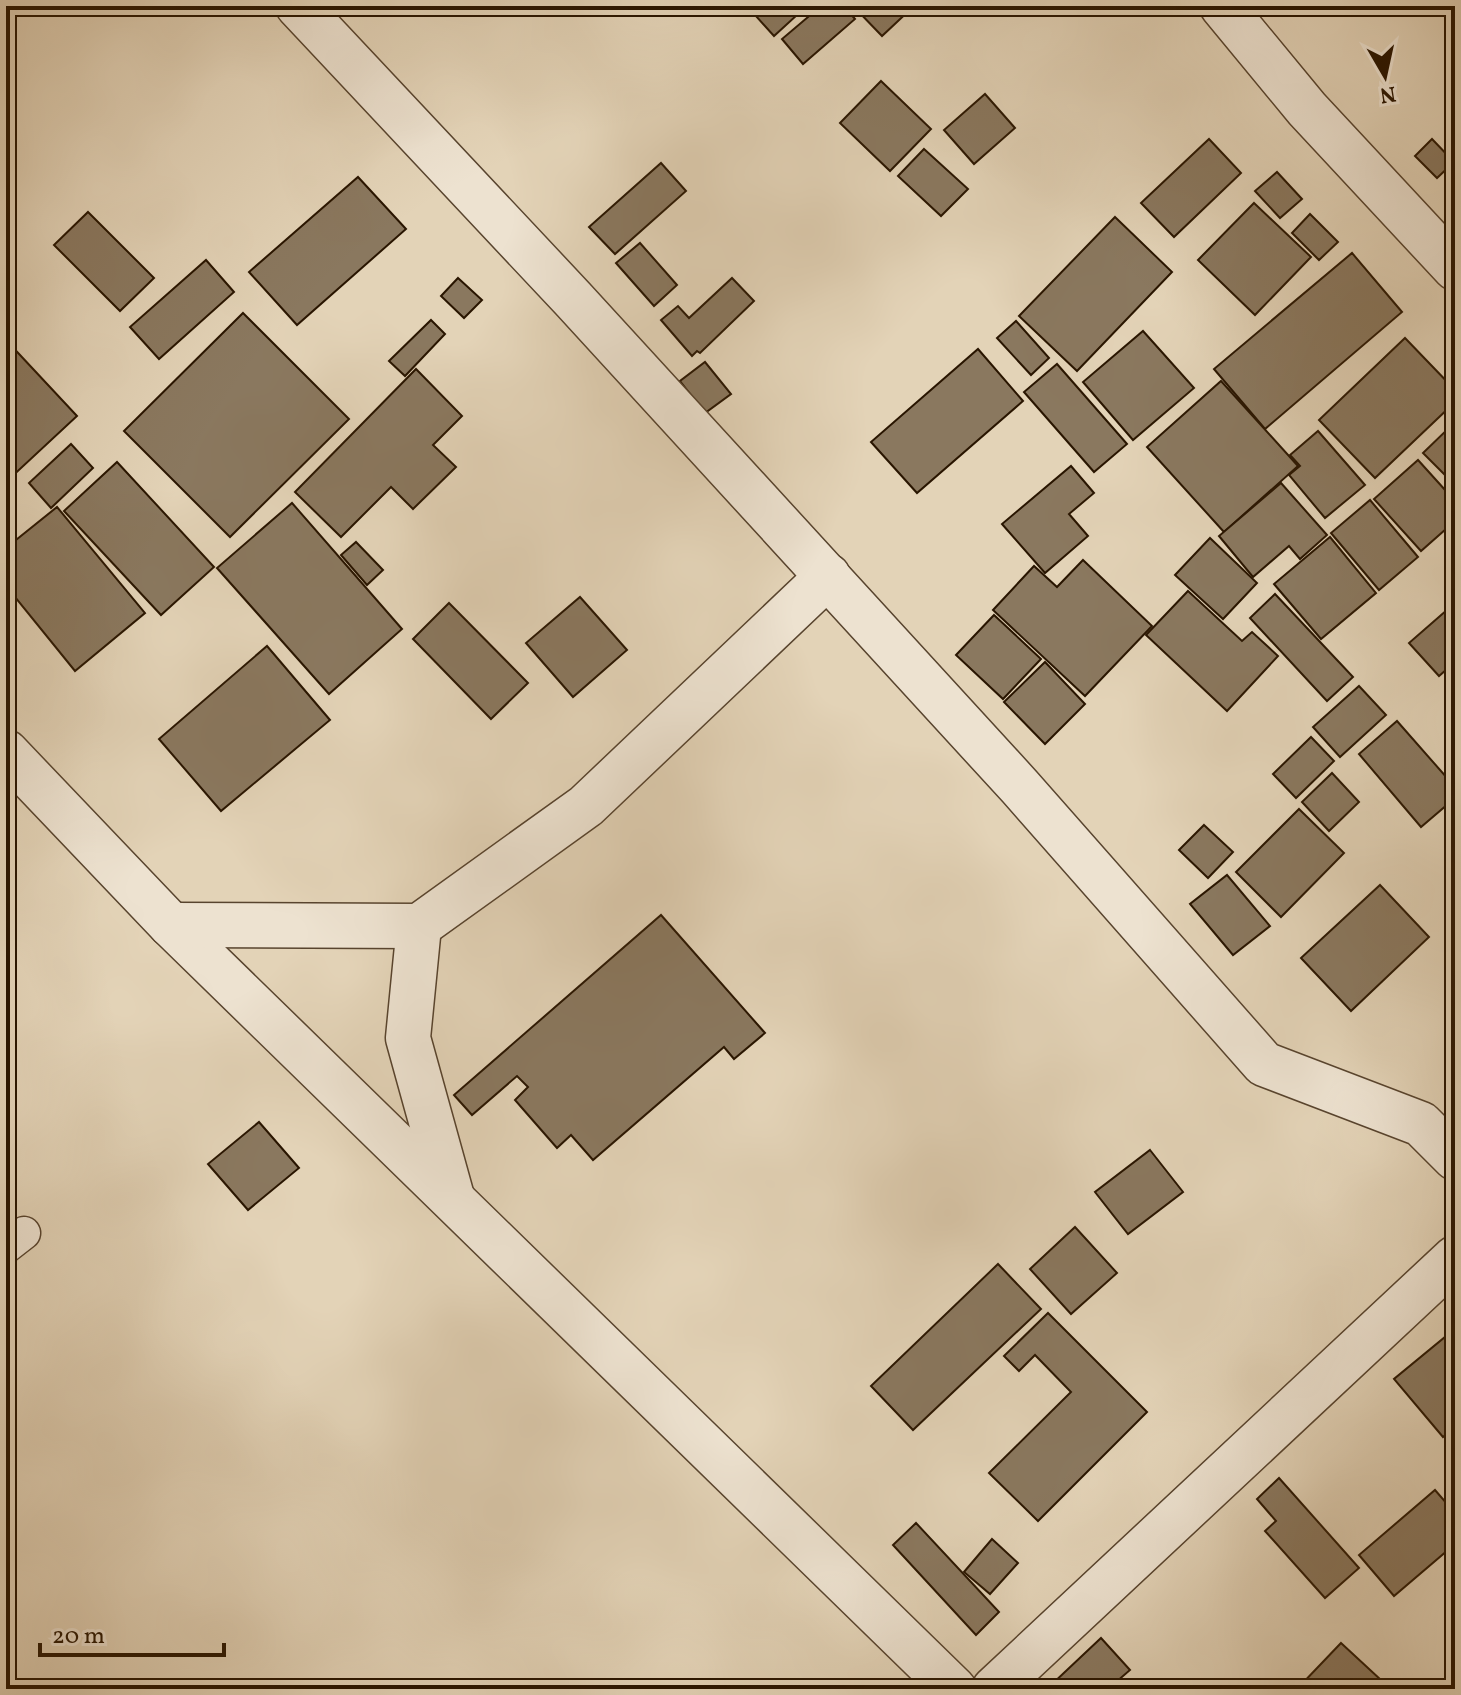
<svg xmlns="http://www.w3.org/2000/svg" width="1461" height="1695" viewBox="0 0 1461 1695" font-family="Vollkorn,serif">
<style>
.building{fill:#8a785f;stroke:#291500;stroke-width:2}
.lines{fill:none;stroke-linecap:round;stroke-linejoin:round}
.lane-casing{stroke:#58442e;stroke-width:35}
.street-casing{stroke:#58442e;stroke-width:47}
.lane{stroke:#ede2d0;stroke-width:32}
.street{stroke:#ede2d0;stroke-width:44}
</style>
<rect width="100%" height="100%" fill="#e3d3b7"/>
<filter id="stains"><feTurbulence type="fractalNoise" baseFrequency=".0025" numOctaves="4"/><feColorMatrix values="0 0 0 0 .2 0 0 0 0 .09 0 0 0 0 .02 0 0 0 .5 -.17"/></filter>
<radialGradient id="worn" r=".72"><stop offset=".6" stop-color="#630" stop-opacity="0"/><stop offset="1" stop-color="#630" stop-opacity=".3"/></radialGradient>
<g class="building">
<path d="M747 6H789L797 15 774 36Z"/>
<path d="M821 6H844L855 19 803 64 782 39Z"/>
<path d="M853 6H914L882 36Z"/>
<path d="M881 81 931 129 890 171 840 123Z"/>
<path d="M985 94 1015 128 974 164 944 130Z"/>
<path d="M1209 139 1241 173 1174 237 1141 203Z"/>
<path d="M1432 139 1454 162 1437 178 1415 156Z"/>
<path d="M924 149 968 189 941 216 898 176Z"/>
<path d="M661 163 686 191 615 254 589 227Z"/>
<path d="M1277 172 1302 199 1280 218 1255 191Z"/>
<path d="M358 177 406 229 297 325 249 272Z"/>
<path d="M1254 203 1311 257 1255 315 1198 260Z"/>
<path d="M88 212 154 278 120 311 54 245Z"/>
<path d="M1310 214 1338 242 1319 260 1292 233Z"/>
<path d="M1115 217 1172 272 1077 371 1019 316Z"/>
<path d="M640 243 677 285 654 306 616 263Z"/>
<path d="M1352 253 1402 312 1265 429 1214 369Z"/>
<path d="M206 260 234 292 159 359 130 327Z"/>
<path d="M458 278 482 300 464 318 441 296Z"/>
<path d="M732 278 754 301 700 353 697 351 692 356 661 320 678 306 689 318Z"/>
<path d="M243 313 349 419 230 537 124 431Z"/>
<path d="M431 320 445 334 405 376 389 361Z"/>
<path d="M1016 321 1049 358 1031 375 997 338Z"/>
<path d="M1143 331 1194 388 1133 440 1083 382Z"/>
<path d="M1405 338 1455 390V402L1375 478 1319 420Z"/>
<path d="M6 340 77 416 6 482Z"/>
<path d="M978 349 1023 401 917 493 871 442Z"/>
<path d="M705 362 731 394 705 413 680 381Z"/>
<path d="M1057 364 1127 444 1094 472 1024 392Z"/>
<path d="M416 369 462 416 433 445 456 467 413 509 391 487 341 537 295 492Z"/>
<path d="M1221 381 1298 466 1224 532 1147 447Z"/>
<path d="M1455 422V485L1423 453Z"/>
<path d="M1318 431 1365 485 1325 518 1289 475 1300 466 1290 455Z"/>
<path d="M71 444 93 468 51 508 29 483Z"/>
<path d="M1418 460 1455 501V521L1421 551 1374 499Z"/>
<path d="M117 462 214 567 161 615 64 511Z"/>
<path d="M1071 466 1094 493 1069 514 1088 536 1045 573 1002 524Z"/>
<path d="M1281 483 1327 535 1300 559 1289 546 1253 577 1219 536Z"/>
<path d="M1370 500 1418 557 1379 590 1331 533Z"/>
<path d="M292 503 402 629 329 694 217 568Z"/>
<path d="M57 507 145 613 75 671 6 586V548Z"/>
<path d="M1330 537 1376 593 1321 639 1274 584Z"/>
<path d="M1210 538 1257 583 1223 619 1175 575Z"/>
<path d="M356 542 383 570 367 585 341 555Z"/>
<path d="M1083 560 1152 626 1085 696 993 610 1034 566 1057 587Z"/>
<path d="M1188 591 1242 641 1252 632 1278 656 1227 711 1146 635Z"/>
<path d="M1275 594 1353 677 1327 701 1250 618Z"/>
<path d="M580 597 627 650 573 697 526 643Z"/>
<path d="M449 603 528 683 491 719 413 639Z"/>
<path d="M1455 603V662L1439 676 1409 643Z"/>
<path d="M994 615 1041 659 1003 699 956 655Z"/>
<path d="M267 646 330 720 221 811 159 739Z"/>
<path d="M1045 662 1085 704 1045 744 1004 702Z"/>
<path d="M1359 686 1386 715 1340 757 1313 727Z"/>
<path d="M1397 721 1455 787V798L1421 827 1359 754Z"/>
<path d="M1311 737 1334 761 1296 798 1273 774Z"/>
<path d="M1332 773 1359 802 1329 831 1302 802Z"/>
<path d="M1299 809 1344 853 1281 917 1236 872Z"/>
<path d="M1204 825 1233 852 1208 878 1179 850Z"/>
<path d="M1227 875 1270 926 1233 955 1190 904Z"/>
<path d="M1380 885 1429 937 1351 1011 1301 958Z"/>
<path d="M661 915 765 1033 734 1059 724 1047 593 1160 571 1135 557 1148 515 1100 528 1087 517 1076 472 1115 454 1095Z"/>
<path d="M259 1122 299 1168 248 1210 208 1164Z"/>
<path d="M1150 1150 1183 1192 1128 1234 1095 1192Z"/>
<path d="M1075 1227 1117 1273 1071 1314 1030 1269Z"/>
<path d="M998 1264 1041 1309 913 1430 871 1386Z"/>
<path d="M1048 1313 1147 1412 1038 1521 989 1473 1071 1392 1035 1355 1019 1371 1004 1356Z"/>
<path d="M1445 1337 1455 1349V1427L1443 1437 1394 1379Z"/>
<path d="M1279 1478 1359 1568 1325 1598 1265 1531 1276 1521 1257 1499Z"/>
<path d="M1435 1490 1455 1513V1544L1394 1596 1359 1555Z"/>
<path d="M916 1523 999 1612 976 1635 893 1545Z"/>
<path d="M992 1539 1018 1563 990 1594 964 1572Z"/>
<path d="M1101 1638 1130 1670 1108 1689H1053L1050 1686Z"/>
<path d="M1341 1643 1381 1680 1372 1689H1297Z"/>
</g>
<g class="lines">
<g class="lane-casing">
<path id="lane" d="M6 1247 24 1233"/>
</g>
<g class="street-casing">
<g id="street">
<path d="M298 6 573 299 1020 787 1264 1064 1421 1124 1455 1158"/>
<path d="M1222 6 1307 109 1455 268"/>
<path d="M6 752 171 925 954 1689"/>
<path d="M171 925 419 926 586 806 828 576"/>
<path d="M419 926 408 1038 452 1197"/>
<path d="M994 1689 1455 1258"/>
</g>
</g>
<use href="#lane" class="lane"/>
<use href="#street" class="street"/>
</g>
<rect width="1461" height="1695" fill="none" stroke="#e3d3b7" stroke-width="32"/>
<rect x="8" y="8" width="1445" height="1679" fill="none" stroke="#291500" stroke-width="4"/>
<rect x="16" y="16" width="1429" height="1663" fill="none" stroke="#291500" stroke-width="2"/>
<g transform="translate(1385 76) rotate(171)" stroke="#ede2d0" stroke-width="6" paint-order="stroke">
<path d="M0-6L14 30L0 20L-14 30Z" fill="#291500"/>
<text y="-12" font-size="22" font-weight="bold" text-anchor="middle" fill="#291500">N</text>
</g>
<path d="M40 1643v12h184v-12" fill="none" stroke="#291500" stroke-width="4"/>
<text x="52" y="1643" font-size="24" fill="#291500" stroke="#ede2d0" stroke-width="6" paint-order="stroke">20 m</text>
<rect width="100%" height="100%" filter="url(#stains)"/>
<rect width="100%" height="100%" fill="url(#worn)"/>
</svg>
